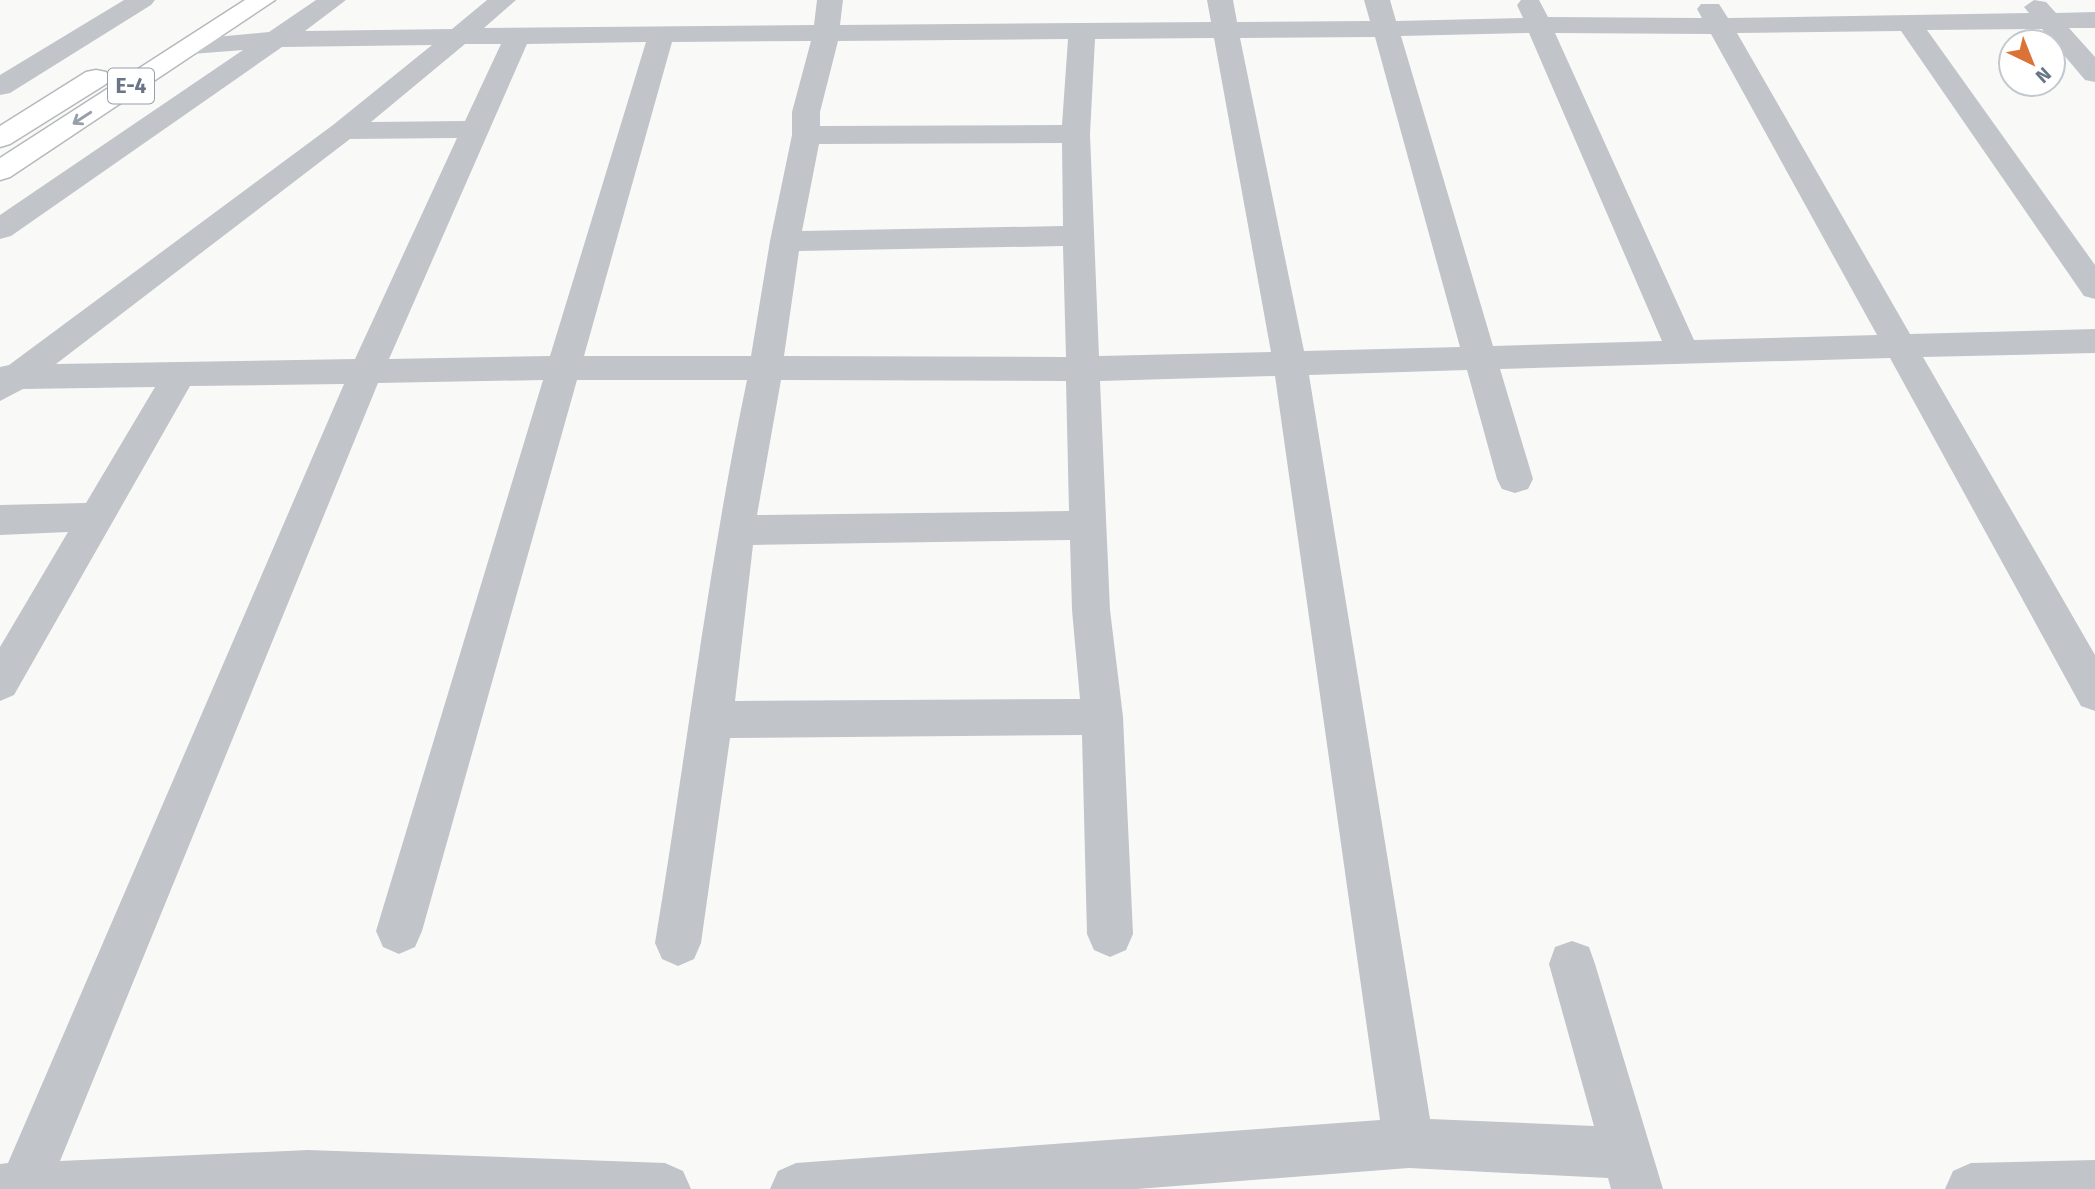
<svg xmlns="http://www.w3.org/2000/svg" width="2095" height="1189" viewBox="0 0 2095 1189" font-family="'Fira Sans',sans-serif">
<style>
.lines{fill:none;stroke-linecap:round;stroke-linejoin:round}
.highway-casing{stroke:#b5b8bc;stroke-width:3}
.minor{fill:#c1c4c9;fill-rule:evenodd}
.highway{fill:#fff;fill-rule:evenodd}
.oneway{stroke:#979fab}
.labels{text-anchor:middle;dominant-baseline:central;stroke-width:7;stroke-linejoin:round;paint-order:stroke}
.shield{fill:#fff;stroke:#979fab;stroke-width:2}
.shield-label{font-size:21px;font-weight:bold;fill:#6a7687}
</style>
<rect width="100%" height="100%" fill="#f9faf8"/>
<g class="lines">
<g class="highway-casing">
<g id="highway">
<path d="M245 0H275L10 177 0 180V158Z"/>
<path d="M96 70 106 72 110 78 106 84 10 144 0 147V126L86 72Z"/>
</g>
</g>
<g class="minor">
<path d="M124 0H155L151 5 10 93 0 95V75Z"/>
<path d="M316 0H346L305 31 452 29 487 0H516L484 28 814 25 817 0H843L840 25 1211 22 1207 0H1233L1237 22 1370 21 1364 0H1390L1396 21 1523 18 1517 5 1521 0H1539L1548 17 1702 18 1697 9 1701 4H1719L1728 18 2029 13 2024 7 2034 0 2046 2 2056 13 2095 12V28H2069L2095 57V82L2085 80 2042 29 1927 30 2095 265V299L2084 296 1901 31 1737 33 1910 334 2095 329V353L1923 357 2095 655V711L2081 706 1890 358 1500 369 1533 479 1528 489 1515 493 1502 489 1497 479 1467 370 1309 375 1430 1119 1594 1126 1549 964 1555 947 1572 941 1589 947 1595 964 1663 1189H1611L1608 1178 1409 1168 1137 1189H770L778 1171 796 1163 1380 1120 1275 376 1100 381 1110 610 1123 717 1133 934 1126 950 1110 957 1094 950 1087 934 1082 735 730 738 701 943 694 959 678 966 662 959 655 943C686 756 708 566 747 380H577L422 931 415 947 399 954 383 947 376 931 543 380 378 383 60 1161 308 1150 665 1163 683 1171 691 1189H0V1164L8 1163 344 384 190 386 14 695 0 701V647L68 532 0 535V505L86 503 155 387 23 389 0 401V367L9 365 333 125 432 45 282 47 11 236 0 239V215L243 50 192 54 183 52 179 46 183 40 269 32ZM1529 33 1662 341 1493 346 1401 36ZM1555 33 1711 34 1877 335 1694 340ZM1375 37 1460 347 1304 351 1240 38ZM1214 38 1271 352 1099 356 1090 134 1095 39ZM1068 39 1062 125 820 126V112L838 41ZM811 41 792 112V135L770 241 751 356H584L672 42ZM646 42 550 356 389 359 527 44ZM465 44H501L465 121 371 122ZM457 138 355 359 56 364 350 139ZM1062 143 1063 226 802 231 819 144ZM1063 246 1066 357 784 356 799 251ZM781 380 1066 381 1069 511 757 515ZM1070 540 1072 610 1080 699 735 701 753 545Z"/>
<path d="M2095 1160V1189H1945L1953 1171 1971 1163Z"/>
</g>
<use href="#highway" class="highway"/>
</g>
<defs><path id="oneway-shaft" d="M-6 0H5M1.5-3L5.5 0L1.5 3" fill="none" stroke-width="1.6" stroke-linecap="round" stroke-linejoin="round" transform="scale(1.75)"/></defs>
<use class="oneway" href="#oneway-shaft" transform="translate(82 118) rotate(147)"/>
<g class="labels">
<rect class="shield" x="108" y="68.5" width="46" height="35" rx="5"/>
<g class="shield-label">
<text x="131" y="86">E-4</text>
</g>
</g>
<g transform="translate(2032 63) rotate(137)"><circle r="33" fill="#ffffff" stroke="#c3c8cf" stroke-width="2"/>
<path d="M0-5L12 26L0 18L-12 26Z" fill="#db7236"/>
<text y="-10" font-size="19" font-weight="bold" text-anchor="middle" fill="#6a7687">N</text>
</g>
</svg>
